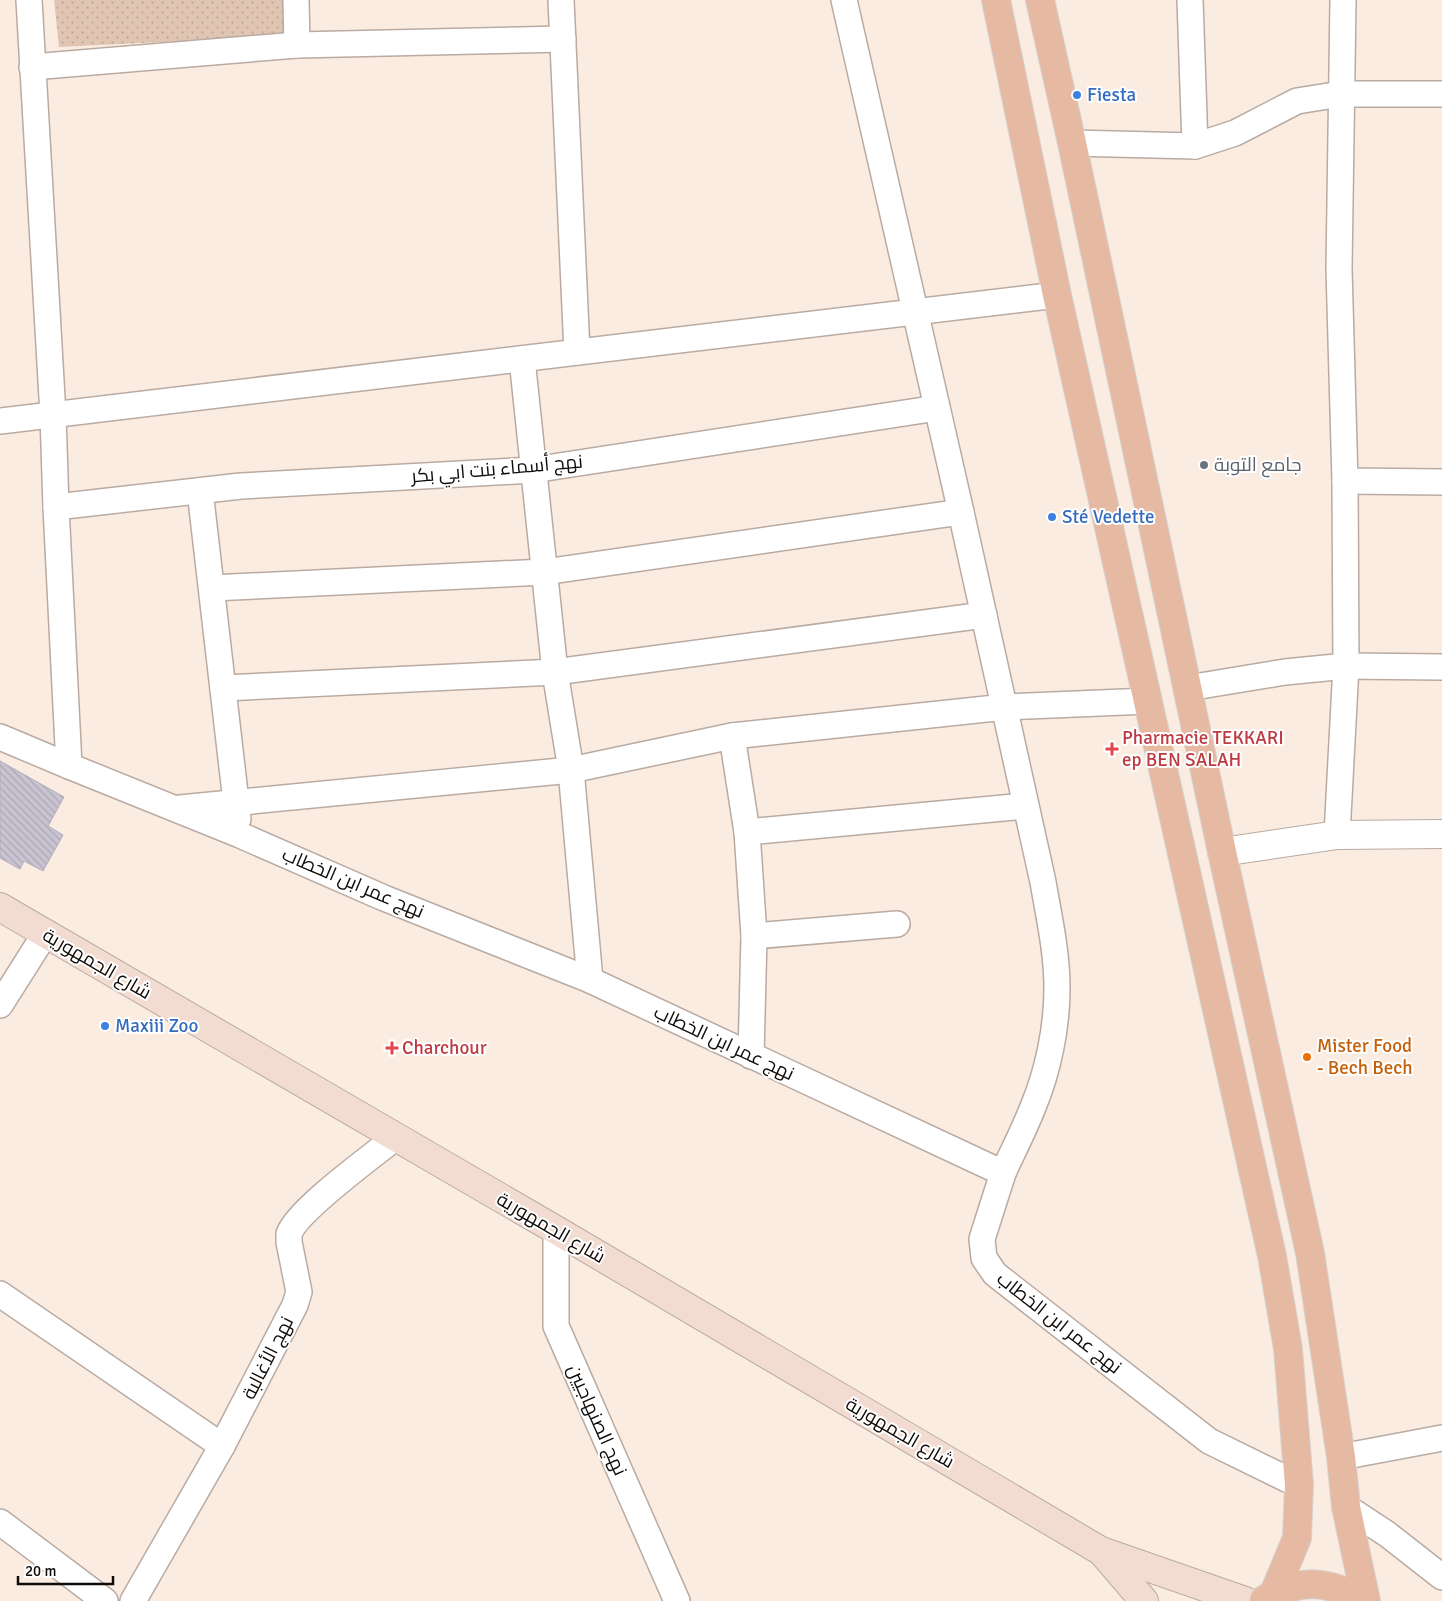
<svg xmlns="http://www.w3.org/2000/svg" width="1442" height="1601" viewBox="0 0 1442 1601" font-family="Signika,Cairo,sans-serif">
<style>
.grass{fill:url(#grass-dots)}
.building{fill:url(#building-back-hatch);stroke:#b3adbb}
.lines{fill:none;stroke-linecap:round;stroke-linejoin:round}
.minor-casing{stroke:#b9aba2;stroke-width:28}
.tertiary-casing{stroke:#b9aba2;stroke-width:30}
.secondary-casing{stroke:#b9aba2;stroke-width:30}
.primary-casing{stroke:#d4d3d3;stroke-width:30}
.minor{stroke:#fff;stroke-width:25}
.tertiary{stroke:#fff;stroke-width:28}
.secondary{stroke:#f2dcd1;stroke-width:28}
.primary{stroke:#e6b9a3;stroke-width:28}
.shop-dot{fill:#3f7fe0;stroke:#fff;stroke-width:2}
.worship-dot{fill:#6b7280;stroke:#fff;stroke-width:2}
.health-dot{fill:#e0444e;stroke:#fff;stroke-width:2}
.food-dot{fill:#e8710a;stroke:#fff;stroke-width:2}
.labels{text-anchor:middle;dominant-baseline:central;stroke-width:4;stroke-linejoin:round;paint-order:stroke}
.shop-label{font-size:19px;fill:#366cbe;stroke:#fff;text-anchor:start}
.worship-label{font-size:19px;fill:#5b616d;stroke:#fff;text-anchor:start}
.street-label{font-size:19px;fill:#0f0b08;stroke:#fff}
.health-label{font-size:19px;fill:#be3a42;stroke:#fff;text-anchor:start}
.food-label{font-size:19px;fill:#c56008;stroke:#fff;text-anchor:start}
</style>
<defs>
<pattern id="grass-dots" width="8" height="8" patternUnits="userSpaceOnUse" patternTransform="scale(1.25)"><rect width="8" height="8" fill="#e1c5b3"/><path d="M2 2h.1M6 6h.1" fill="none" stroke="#c0a898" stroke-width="1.8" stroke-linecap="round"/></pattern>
<pattern id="building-back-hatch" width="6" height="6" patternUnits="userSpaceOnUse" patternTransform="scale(1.25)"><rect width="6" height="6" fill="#cac4d2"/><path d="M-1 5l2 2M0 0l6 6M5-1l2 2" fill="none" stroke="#aca7b3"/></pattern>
</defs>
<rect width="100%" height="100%" fill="#fbece2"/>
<path class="grass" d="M54 0H284L287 36 59 47Z"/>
<path class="building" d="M0 761 64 797 48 826 63 835 43 871 24 861 20 869 0 858Z"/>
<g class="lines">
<g class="minor-casing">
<g id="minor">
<path d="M29 0 53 415 56 507 69 766"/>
<path d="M296 0 297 45"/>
<path d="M561 0 577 352"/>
<path d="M844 0 961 512 1043 882C1049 917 1057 952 1057 988 1057 1028 1048 1071 1033 1107 1024 1130 1013 1151 1003 1173"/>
<path d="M1190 0 1195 146"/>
<path d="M32 67 297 45 563 39"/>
<path d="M1072 143 1195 146 1235 133 1297 101 1341 94H1442"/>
<path d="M522 359 555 672 571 770 590 980"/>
<path d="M0 421 1057 295"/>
<path d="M1345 481 1442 482"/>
<path d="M200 491 238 819"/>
<path d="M56 507 241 486 533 470 937 408"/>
<path d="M212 588 544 572 961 512"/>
<path d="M223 688 555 672 984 615"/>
<path d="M1188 688 1285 672 1346 666 1442 667"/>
<path d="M732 736 747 832 754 936 751 1056"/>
<path d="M0 737 69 766 240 835 384 898 590 980 1003 1173 982 1239 984 1258 995 1274 1209 1441 1299 1485"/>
<path d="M180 808 571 770 732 736 1005 707 1148 701"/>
<path d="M747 832 1025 806"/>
<path d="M1337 835 1346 666 1345 481 1339 269 1343 0"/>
<path d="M754 936 897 924"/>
<path d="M0 1005 45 934"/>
<path d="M556 1230V1326L677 1601"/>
<path d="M0 1294 222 1446"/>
<path d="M1341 1457 1442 1438"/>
<path d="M1346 1507 1387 1534 1442 1577"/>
<path d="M0 1522 105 1601"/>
<path d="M133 1601 222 1446 295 1305 299 1292 289 1242C289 1239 289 1236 289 1234 297 1210 374 1155 396 1137"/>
</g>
</g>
<g class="tertiary-casing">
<path id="tertiary" d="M1222 852 1337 835 1442 834"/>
</g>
<g class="secondary-casing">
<g id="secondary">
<path d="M0 907 556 1230 1101 1551 1245 1601"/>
<path d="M1102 1552 1144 1601"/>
</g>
</g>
<g class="primary-casing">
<g id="primary">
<path d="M996 0 1057 295 1272 1256 1288 1349 1299 1485 1297 1538 1274 1593"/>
<path d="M1040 0 1072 143 1222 852 1310 1253 1341 1457 1346 1507 1366 1601"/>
<path d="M1264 1600C1300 1577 1329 1581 1365 1601"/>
</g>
</g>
<use href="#minor" class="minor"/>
<use href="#tertiary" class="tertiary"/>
<use href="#secondary" class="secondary"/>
<use href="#primary" class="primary"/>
</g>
<g class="shop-dot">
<circle cx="1077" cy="95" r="5"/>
<circle cx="1052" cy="517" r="5"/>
<circle cx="105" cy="1026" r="5"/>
</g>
<circle class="worship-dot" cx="1204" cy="465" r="5"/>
<g class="health-dot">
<path d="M1109.5 741.5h5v5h5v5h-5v5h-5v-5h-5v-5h5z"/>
<path d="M389.5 1040.5h5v5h5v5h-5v5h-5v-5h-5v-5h5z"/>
</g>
<circle class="food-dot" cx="1307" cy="1057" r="5"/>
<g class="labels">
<g class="shop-label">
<text x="1087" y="95">Fiesta</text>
<text x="1062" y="517">Sté Vedette</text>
<text x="115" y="1026">Maxiii Zoo</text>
</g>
<g class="worship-label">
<text x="1214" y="465">جامع التوبة</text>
</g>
<g class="street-label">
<text transform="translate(497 469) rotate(-5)">نهج أسماء بنت ابي بكر</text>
<text transform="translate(353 883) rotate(23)">نهج عمر ابن الخطاب</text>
<text transform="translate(97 964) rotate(30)">شارع الجمهورية</text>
<text transform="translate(724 1043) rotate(25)">نهج عمر ابن الخطاب</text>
<text transform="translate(551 1228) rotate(30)">شارع الجمهورية</text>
<text transform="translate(1059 1323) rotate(38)">نهج عمر ابن الخطاب</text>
<text transform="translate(268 1358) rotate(-63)">نهج الأغالبة</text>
<text transform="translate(597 1420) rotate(66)">نهج الصنهاجيين</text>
<text transform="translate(900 1433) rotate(30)">شارع الجمهورية</text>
</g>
<g class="health-label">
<text x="1122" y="738">Pharmacie TEKKARI<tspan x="1122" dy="22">ep BEN SALAH</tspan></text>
<text x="402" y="1048">Charchour</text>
</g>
<g class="food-label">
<text x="1317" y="1046">Mister Food<tspan x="1317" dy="22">- Bech Bech</tspan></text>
</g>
</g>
<path d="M18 1576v8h95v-8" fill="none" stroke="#0f0b08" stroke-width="2.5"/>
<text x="25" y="1576" font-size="15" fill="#0f0b08" stroke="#ffffff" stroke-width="4" paint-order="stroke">20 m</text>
</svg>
